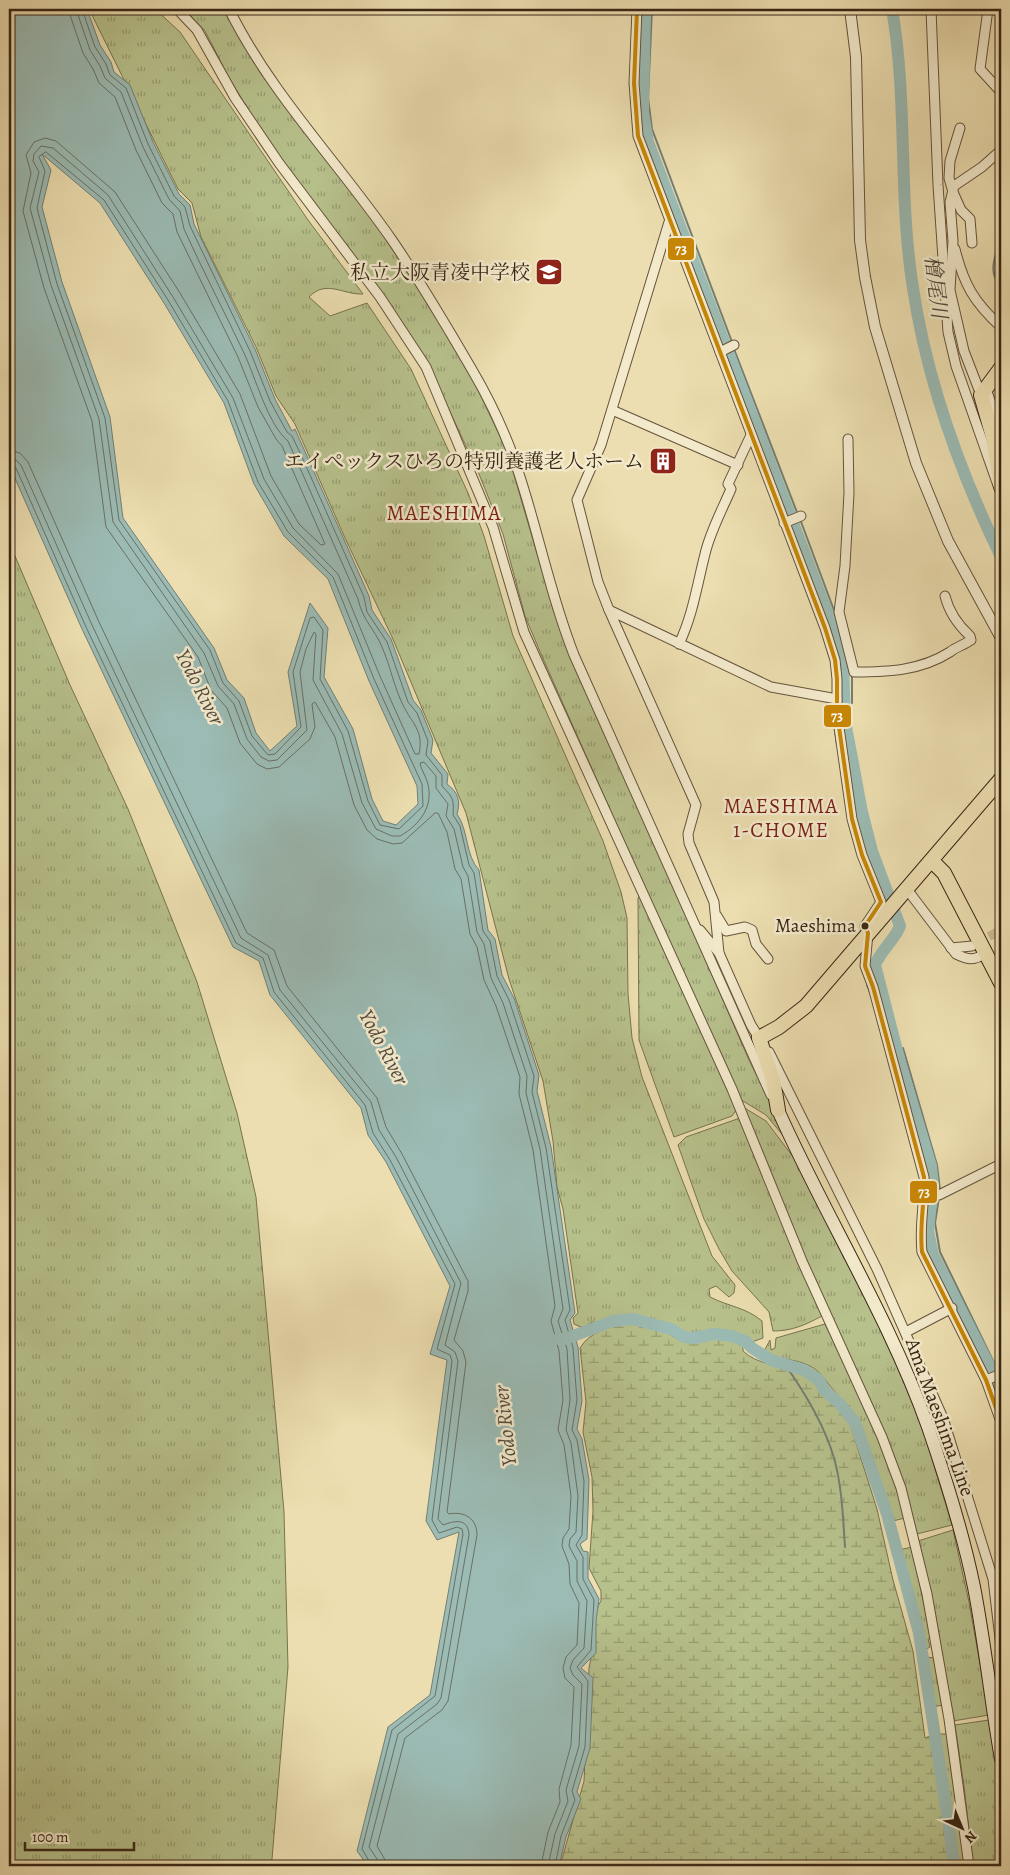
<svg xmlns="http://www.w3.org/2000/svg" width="1010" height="1875" viewBox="0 0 1010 1875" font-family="Alegreya,'Noto Serif JP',serif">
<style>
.grass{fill:url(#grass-tufts);stroke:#787350}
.wetland{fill:url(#wetland-marsh);stroke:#787350}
.water{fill:#9bbbb4;stroke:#737f74;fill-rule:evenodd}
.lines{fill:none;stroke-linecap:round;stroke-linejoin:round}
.shore{stroke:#6a7064;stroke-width:1}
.stream{stroke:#737f74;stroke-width:2}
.river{stroke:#9bbbb4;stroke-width:12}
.minor-tunnel{stroke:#c8b991;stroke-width:9;stroke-dasharray:9 4.5;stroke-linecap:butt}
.minor-casing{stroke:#65533c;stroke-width:11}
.tertiary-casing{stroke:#65533c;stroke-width:12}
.secondary-casing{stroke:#382515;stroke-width:14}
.primary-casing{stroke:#382515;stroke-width:16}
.minor{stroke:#f3eacc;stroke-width:9}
.tertiary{stroke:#f3eacc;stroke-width:10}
.secondary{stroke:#f3eacc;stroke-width:12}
.primary{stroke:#ecdeb0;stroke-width:14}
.bus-1-casing{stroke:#f3eacc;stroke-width:8}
.bus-1{stroke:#c78605;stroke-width:4}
.bus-dot{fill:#382515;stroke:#f3eacc;stroke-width:2}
.labels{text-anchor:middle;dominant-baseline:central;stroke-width:5;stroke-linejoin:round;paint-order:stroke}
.bus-label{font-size:19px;fill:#382515;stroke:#f3eacc;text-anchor:end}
.poi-label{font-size:20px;fill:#382515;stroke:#f3eacc;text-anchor:end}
.street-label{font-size:20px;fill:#382515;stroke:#f3eacc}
.water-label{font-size:21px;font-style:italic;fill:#514a3d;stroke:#f3eacc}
.neighbourhood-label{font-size:21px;letter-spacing:1px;fill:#7a1f14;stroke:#f3eacc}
.line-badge{stroke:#f3eacc;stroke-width:2}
.badge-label{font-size:14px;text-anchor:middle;font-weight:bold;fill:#fff}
</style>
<defs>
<pattern id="grass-tufts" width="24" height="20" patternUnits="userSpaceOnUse" patternTransform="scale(1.25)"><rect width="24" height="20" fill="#b7c18c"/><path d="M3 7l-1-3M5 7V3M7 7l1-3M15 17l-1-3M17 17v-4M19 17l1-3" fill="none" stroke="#969d71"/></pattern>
<pattern id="wetland-marsh" width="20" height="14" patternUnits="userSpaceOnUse" patternTransform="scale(1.25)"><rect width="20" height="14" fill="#b7c18c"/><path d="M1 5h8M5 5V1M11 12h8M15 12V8" fill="none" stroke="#969d71"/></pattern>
</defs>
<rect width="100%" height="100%" fill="#ecdeb0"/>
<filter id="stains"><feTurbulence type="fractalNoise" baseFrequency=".004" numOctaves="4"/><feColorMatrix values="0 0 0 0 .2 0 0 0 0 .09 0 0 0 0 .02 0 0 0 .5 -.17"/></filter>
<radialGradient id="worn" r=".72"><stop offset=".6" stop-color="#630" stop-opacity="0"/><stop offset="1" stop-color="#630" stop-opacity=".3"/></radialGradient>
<g class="grass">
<path d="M89 9H155L180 32 308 220 363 294C343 295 326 279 309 297L330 316 367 303 411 369 468 493 484 536 513 636 603 841 621 892 627 918 628 994 632 1038 642 1077 712 1256 735 1285 734 1293 729 1297 716 1286 709 1289 710 1297C730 1307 745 1307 762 1321L763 1338 752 1342C721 1321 713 1340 685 1333 664 1328 648 1314 626 1315 614 1316 604 1325 592 1322L583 1328 574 1324 573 1318 578 1313 563 1209 557 1187 553 1141 543 1081 509 979 466 813 392 637 345 538 295 424 276 396 256 347 201 237 192 203 178 189Z"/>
<path d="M184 9H223L261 74 388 241 467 367 507 451 554 612 749 1060 791 1145 766 1115 738 1098 541 654 525 616 503 534 479 474 437 384 260 128 229 78 205 31Z"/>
<path d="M9 542 70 685 128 809 197 982 237 1113 256 1197 284 1512 288 1667 272 1859 268 1866H9Z"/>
<path d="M640 895 737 1109 732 1116 674 1137 639 1040 638 898Z"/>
<path d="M743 1107 766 1121 800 1166 892 1350 918 1413 952 1525 917 1534C897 1452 860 1378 824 1303 794 1239 770 1172 743 1107Z"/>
<path d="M740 1118 822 1316C805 1325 792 1331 773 1331L769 1312 732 1271 719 1249 704 1219 678 1145 686 1137Z"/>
<path d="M825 1324 875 1428 892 1474 905 1518 893 1521C878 1472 865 1425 830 1386 826 1381 821 1373 815 1369 802 1360 782 1358 767 1358L763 1353 770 1340 771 1350 775 1348 776 1338Z"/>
<path d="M953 1530 969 1602 989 1715 953 1721 934 1608 918 1541Z"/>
<path d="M912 1547 931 1638 928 1639 930 1647 925 1650 899 1550Z"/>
<path d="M925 1657 935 1658 944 1705 931 1707Z"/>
<path d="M989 1720 1001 1780V1866H973L964 1786 955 1725Z"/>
<path d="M936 1734H949L966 1866H956Z"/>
</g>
<path class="wetland" d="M627 1323 663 1330 677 1339 693 1343 706 1341 716 1336 743 1344V1351C757 1364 775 1365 792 1368 799 1370 807 1374 814 1377L823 1394 849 1421 877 1509 893 1580 913 1651 925 1738 930 1736 943 1809 949 1866H560L584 1781 589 1668 592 1653 591 1617 601 1601V1591L589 1568 593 1511 592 1477 583 1432 586 1402 580 1348C589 1332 611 1326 627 1323Z"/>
<path class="water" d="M9 9H87L100 45 111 62 114 72 130 85 153 142 179 194 190 205 194 224 255 349 275 399 292 431 295 429 369 596 372 610 391 639 413 700 421 710 433 740 431 753 448 774 447 784C458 792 461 801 457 814 469 831 465 855 479 870L488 930 495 939 502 975 514 998 539 1075 537 1091 551 1147 575 1313 570 1320 578 1347 582 1401 577 1429 582 1439 589 1480 587 1539 580 1544 583 1551 588 1552V1578L599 1599 596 1621V1653L581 1668 593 1678 590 1748 577 1792 581 1799 566 1837 559 1866H368L357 1851 388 1727 430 1695 459 1532 437 1540 426 1521 447 1360 430 1354 450 1286 386 1162 368 1135 361 1108 270 995 259 961 233 947 82 629 9 465ZM42 154 100 203 164 303 224 403 254 484 284 536 328 579 369 681 417 786 418 804 396 825 383 821 372 799 353 729 324 677 328 628 310 603 288 672 297 726 270 751 256 733 244 698 227 680 214 648 123 518 110 417 62 282 42 207 51 170Z"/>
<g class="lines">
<g class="shore">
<path d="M68 9 83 53 93 69 99 83 115 97 136 150 162 203 173 214 177 232 238 357 258 407 276 439 282 446 325 544 321 545 299 524 271 476 240 394 180 293 115 192 56 141 45 138 34 142 26 155 31 173 23 211 44 288 92 421 106 527 198 657 211 690 227 708 240 743 257 764 267 769 279 767 310 739 315 727 312 704 315 702 335 737 354 805 367 830 377 839 393 844 402 843 435 813H438L447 832 455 869 461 879 470 934 477 947 484 980 496 1006 520 1077 519 1094 533 1150 555 1306 551 1321 559 1351 563 1400 558 1430 564 1445 571 1496 569 1529 563 1538 562 1546 569 1564 570 1584 579 1603 577 1645 566 1657 563 1668 565 1678 574 1687 571 1745 559 1789 560 1802 548 1832 541 1866"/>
<path d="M76 9 90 50 100 66 105 78 121 92 143 147 169 199 180 211 184 229C203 271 224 311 244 353 255 376 268 425 288 441L358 599C363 621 374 628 382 647 390 665 394 687 403 705 412 724 424 730 419 754H415L380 676 338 574 293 528 264 479 233 398 173 297 108 195 53 148 41 146 34 154 33 161 39 172 30 208 51 285 99 419 113 522 204 653 218 686 234 704 247 739 261 757 269 761 277 760 307 730 300 672 306 649 314 632 316 634 313 680 342 734 362 803 376 829 392 836H400C420 825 435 805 427 781 425 775 421 769 420 763L424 762 436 776V788L448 804 446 816 454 829 463 867 468 876 477 932 484 944 491 978 503 1003 527 1076 526 1093 540 1149 563 1309 558 1321 567 1349 570 1400 566 1430 571 1443 578 1496 576 1532 570 1539 569 1546 577 1561V1581L587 1601 584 1648 573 1660 570 1668 573 1675 582 1684 579 1746 566 1790 568 1801 555 1834 548 1866"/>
<path d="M82 9 95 47 106 64 110 75 126 88 148 144 174 196 185 207 190 226 250 351 270 401 287 432 292 436 302 457 364 597 367 612 387 642 408 702 417 713 428 741 426 755 442 775V786C453 798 454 798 453 815L460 826 469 865 474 873 483 931 490 941 497 976 509 1000 534 1076 532 1092 546 1148 570 1310 565 1320 573 1348 577 1400 572 1430 577 1440 584 1481 582 1535 576 1545 583 1557V1579L594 1600 591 1650 577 1667 588 1681 585 1747 572 1791 575 1800 561 1836 555 1866"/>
<path d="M46 152 104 200 168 300 228 401 258 482 288 532 333 577 374 679 422 784 423 806 399 829 380 825 368 801 348 731 320 679 323 630 314 617 310 618 293 672 301 727 275 754 268 755 252 736 239 701 223 683 210 650 119 520 105 418 57 284 37 208 45 171 39 157Z"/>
<path d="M9 450 20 453 28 462 99 622 247 933 274 950 287 986 377 1098 386 1127 402 1154 468 1281V1291L454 1340 463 1351 466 1362 447 1512 449 1514C464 1511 477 1518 477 1535L448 1701 442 1710 405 1738 377 1846 384 1858 386 1866"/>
<path d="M9 458 16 460 21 465 92 625 241 938 268 955 280 990 371 1102 379 1130 396 1157 461 1283 445 1345 455 1352 458 1361 438 1519 443 1525C454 1521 468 1517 469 1535L441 1698 437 1704 398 1734 369 1847 377 1859 378 1866"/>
<path d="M9 464 16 468 86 627 236 943 263 958 274 992 365 1105 373 1133 390 1160 455 1284 437 1349 450 1355 452 1361 432 1520 439 1533 457 1527 462 1529 463 1534 435 1696 392 1730 362 1849 372 1866"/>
</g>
<g class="stream">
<path d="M652 9 648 98 652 129 732 342"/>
<path d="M1001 237C997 252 986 273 1001 285"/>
<path d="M734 349 798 515"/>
<path d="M800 519 835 613"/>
<path d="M852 675V703"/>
<path d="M833 717 837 745"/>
<path d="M867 985 871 995"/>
<path d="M903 1048 937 1165 940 1190"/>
<path d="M939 1197 935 1223 940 1252 999 1373"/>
<path d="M783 1362C804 1391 824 1424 834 1458 842 1486 843 1518 845 1547"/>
</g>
<g class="river">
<path d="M645 9 643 112 648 142 838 641 843 662 845 721 862 812 872 851 900 926C894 941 881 950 875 965L901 1066 931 1166 933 1184 928 1231 933 1255 992 1371 1001 1396"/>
<path d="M892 9C908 100 898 196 913 288 927 382 960 472 1001 557"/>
<path d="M558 1339H565L613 1321 633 1319 671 1329 684 1337 694 1338 714 1334 732 1336 745 1341 752 1348 771 1360 804 1370 819 1380 825 1391 840 1404 855 1423 887 1514 919 1633 949 1826 954 1866"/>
</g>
<path class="minor-tunnel" d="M977 943 999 931"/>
<g class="minor-casing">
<g id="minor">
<path d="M177 9 197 30 235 98 279 163 380 297 426 367 493 527 524 632 732 1089 802 1261 882 1437 901 1488 927 1594 949 1719 969 1866"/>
<path d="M229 9C271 94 338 162 392 240 420 281 446 325 471 368 487 395 501 424 512 453 536 519 548 589 574 655L771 1095"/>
<path d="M637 9 634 83 638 136 825 628 835 660 837 679V713L852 819 862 855 881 902 865 926 868 933 865 966 873 987 924 1177C925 1202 919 1226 922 1252L986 1380 1001 1422"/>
<path d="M931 9 938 185 948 332 956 366 1001 494"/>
<path d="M988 9 980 69 1001 92"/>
<path d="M960 128 950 161 949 178 953 192 961 210 970 219 972 243"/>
<path d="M669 222 601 445 577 500 598 582 609 610 696 805 688 834 689 843 714 902 719 953 751 1025 761 1041"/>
<path d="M955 249C964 285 974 302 1001 327"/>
<path d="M720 352 734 345"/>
<path d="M986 388 1001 435"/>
<path d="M981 395 964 351 950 290 953 241 950 202 954 186 982 167 1001 150"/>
<path d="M612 410 738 465"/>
<path d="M848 439 849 493 845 566 839 612 854 672C888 672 920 671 950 652 956 647 964 645 971 640L970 636C958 625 949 612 945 596"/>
<path d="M784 523 801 516"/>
<path d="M609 610 771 687 837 699"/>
<path d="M679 644C693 615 697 585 705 554 710 532 722 510 731 489L728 484 751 435"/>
<path d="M906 888 956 954C968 960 975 961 985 953"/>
<path d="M717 916 726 931 745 927 752 930 756 944 768 959"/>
<path d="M700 930 719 953"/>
<path d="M951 948 972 946"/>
<path d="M769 1052 877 1269 943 1418 993 1579 1001 1647"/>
<path d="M925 1194 939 1195 1001 1164"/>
<path d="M906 1332 952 1308"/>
<path d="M986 1380 1001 1374"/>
</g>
</g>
<g class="tertiary-casing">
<path id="tertiary" d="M850 9 856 57 860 240 865 277 875 327 916 463 948 541 1001 638"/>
</g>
<g class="secondary-casing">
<path id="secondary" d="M778 1110C825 1216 889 1317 928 1427 946 1479 963 1533 974 1587 985 1644 991 1702 1001 1759"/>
</g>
<g class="primary-casing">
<g id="primary">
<path d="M1001 368 981 395 993 437 1001 486"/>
<path d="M932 861 944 873 1001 983"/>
<path d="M778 1110 773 1080 759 1038 779 1027 806 1006 1001 779"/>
</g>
</g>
<use href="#minor" class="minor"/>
<use href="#tertiary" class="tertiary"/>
<use href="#secondary" class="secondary"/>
<use href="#primary" class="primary"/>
<g class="bus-1-casing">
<path id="bus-1" d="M637 9 634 83 638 136 825 628 835 660 837 679V713L852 819 862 855 881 902 865 926 868 933 865 966 873 987 924 1177C925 1202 919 1226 922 1252L986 1380 1001 1422"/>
</g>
<use href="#bus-1" class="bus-1"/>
</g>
<defs>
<g id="school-square" transform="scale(1.4375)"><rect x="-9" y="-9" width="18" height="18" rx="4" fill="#8f2418" stroke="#f3eacc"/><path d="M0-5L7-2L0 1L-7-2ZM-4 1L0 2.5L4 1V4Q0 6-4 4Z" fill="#fff"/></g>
<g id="building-square" transform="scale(1.4375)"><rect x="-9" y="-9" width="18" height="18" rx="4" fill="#8f2418" stroke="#f3eacc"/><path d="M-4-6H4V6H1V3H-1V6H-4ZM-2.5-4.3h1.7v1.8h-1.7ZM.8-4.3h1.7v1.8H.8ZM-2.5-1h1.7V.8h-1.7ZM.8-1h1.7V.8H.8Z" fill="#fff"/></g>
</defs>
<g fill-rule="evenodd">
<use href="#school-square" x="549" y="272"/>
<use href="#building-square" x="663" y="461"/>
</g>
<circle class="bus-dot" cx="865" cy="926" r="4.5"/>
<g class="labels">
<g class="bus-label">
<text x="856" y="926">Maeshima</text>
</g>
<g class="poi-label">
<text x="530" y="272">私立大阪青凌中学校</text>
<text x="644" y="461">エイぺックスひろの特別養護老人ホーム</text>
</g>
<g class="street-label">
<text transform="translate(940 1417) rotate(70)">Ama Maeshima Line</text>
</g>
<g class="water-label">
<text transform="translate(936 287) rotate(83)">檜尾川</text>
<text transform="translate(200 687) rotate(63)">Yodo River</text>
<text transform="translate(384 1047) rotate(62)">Yodo River</text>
<text transform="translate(505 1426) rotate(-96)">Yodo River</text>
</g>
<g class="neighbourhood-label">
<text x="444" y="513">MAESHIMA</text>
<text x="781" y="806">MAESHIMA<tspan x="781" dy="24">1-CHOME</tspan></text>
</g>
</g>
<g class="line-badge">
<rect x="667" y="237" width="28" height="24" rx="5" fill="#c78605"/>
<rect x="823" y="704" width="29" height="24" rx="5" fill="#c78605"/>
<rect x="909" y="1180" width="29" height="24" rx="5" fill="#c78605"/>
</g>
<g class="badge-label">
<text x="681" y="254">73</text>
<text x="837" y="721">73</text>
<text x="924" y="1197">73</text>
</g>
<rect width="1010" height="1875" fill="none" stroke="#ecdeb0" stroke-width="30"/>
<rect x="10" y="10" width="990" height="1855" fill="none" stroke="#382515" stroke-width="2.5"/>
<rect x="15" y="15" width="980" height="1845" fill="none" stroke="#382515"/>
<g transform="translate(962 1828) rotate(136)" stroke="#f3eacc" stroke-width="4" paint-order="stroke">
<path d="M0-4L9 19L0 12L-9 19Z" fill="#382515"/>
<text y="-8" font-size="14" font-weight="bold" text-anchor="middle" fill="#382515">N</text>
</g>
<path d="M25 1842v8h109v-8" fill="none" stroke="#382515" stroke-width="2.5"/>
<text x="32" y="1842" font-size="15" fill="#382515" stroke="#f3eacc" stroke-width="4" paint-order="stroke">100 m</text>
<rect width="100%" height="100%" filter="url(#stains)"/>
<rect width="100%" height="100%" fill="url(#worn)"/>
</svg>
